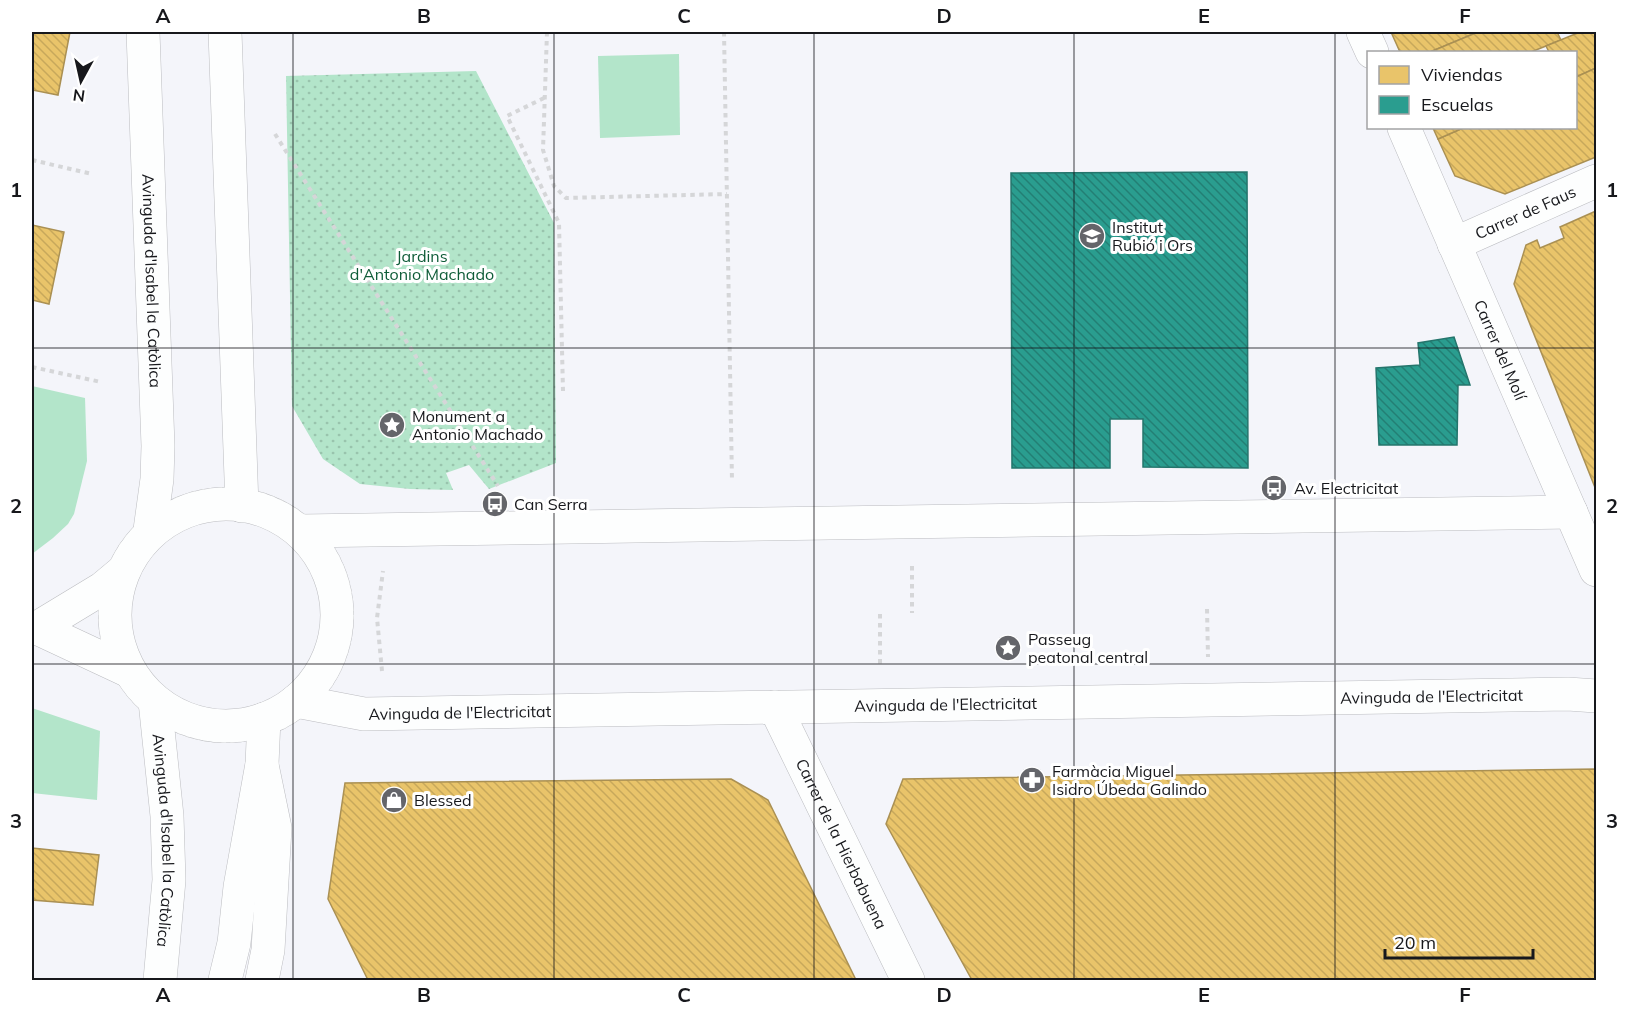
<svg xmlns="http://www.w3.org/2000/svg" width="1628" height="1012" viewBox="0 0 1628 1012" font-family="Mulish,sans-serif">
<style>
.green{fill:#b3e5ca}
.garden{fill:url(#garden-dots)}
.homes{fill:url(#homes-back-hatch);stroke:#aa9053;stroke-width:1.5}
.schools{fill:url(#schools-back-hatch);stroke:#24756c;stroke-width:1.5}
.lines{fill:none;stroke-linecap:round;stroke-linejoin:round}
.minor-casing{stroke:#bbbcc0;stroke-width:34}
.tertiary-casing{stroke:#bbbcc0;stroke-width:34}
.path{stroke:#d5d6d8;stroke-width:4;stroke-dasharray:4.5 4.5;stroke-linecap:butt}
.minor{stroke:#fdfefe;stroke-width:33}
.tertiary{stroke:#fdfefe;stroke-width:33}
.grid{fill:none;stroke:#17181c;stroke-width:1.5;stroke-opacity:0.55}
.labels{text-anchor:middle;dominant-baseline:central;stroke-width:6;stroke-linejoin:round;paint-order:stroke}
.street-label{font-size:16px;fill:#17181c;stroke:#fff}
.poi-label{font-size:16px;fill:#17181c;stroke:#fff;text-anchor:start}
.park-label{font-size:16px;fill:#0f5c38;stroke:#fff}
.neatline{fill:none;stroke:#17181c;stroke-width:2}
.grid-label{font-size:20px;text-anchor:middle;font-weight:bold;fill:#17181c}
</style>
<defs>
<pattern id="garden-dots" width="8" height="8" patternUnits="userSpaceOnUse" patternTransform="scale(1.5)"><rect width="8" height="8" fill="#b3e5ca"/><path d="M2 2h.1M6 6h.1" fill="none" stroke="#99c4ad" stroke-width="1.8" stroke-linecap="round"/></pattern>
<pattern id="homes-back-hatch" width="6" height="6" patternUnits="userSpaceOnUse" patternTransform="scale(1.5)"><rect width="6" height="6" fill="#e9c46a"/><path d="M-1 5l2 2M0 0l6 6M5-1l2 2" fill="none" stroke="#c7a85b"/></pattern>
<pattern id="schools-back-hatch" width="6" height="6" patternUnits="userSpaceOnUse" patternTransform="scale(1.5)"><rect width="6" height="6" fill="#2a9d8f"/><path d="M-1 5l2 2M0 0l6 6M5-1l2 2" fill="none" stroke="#237f74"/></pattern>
</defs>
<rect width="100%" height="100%" fill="#f4f5fa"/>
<g class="green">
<path d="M679 54 680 135 600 138 598 56Z"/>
<path d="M32 386 85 398 87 461 74 514 68 524 53 538 32 554Z"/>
<path d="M32 708 100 731 97 800 32 793Z"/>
</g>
<path class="garden" d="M476 71 554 223 556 463 489 489 469 465 446 473 453 490 410 489 360 484 323 459 292 406 286 76Z"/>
<g class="homes">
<path d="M32 32H70L58 95 32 90Z"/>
<path d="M1391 32H1478L1430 52H1400Z"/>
<path d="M1478 32H1557L1561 40 1531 52H1430Z"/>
<path d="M1580 32H1596V68L1576 77V52H1549L1546 46Z"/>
<path d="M1596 68V157L1505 194 1455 176 1438 139 1463 128H1576V77Z"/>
<path d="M1433 128H1463L1438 139Z"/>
<path d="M1596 211V490L1514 284 1526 245 1537 240 1540 248 1564 238 1560 227Z"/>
<path d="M32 225 64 232 49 304 32 300Z"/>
<path d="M1596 769V980H972L886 824 903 779Z"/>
<path d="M731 779 768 800 856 980H368L328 899 345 783Z"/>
<path d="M32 848 99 855 93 905 32 900Z"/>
</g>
<g class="schools">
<path d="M1247 172 1248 468 1143 467V419H1110V468H1012L1011 173Z"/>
<path d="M1454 337 1470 385H1458L1457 445H1379L1376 368 1420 365 1418 343Z"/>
</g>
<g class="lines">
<g class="minor-casing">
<g id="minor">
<path d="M1363 32 1372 52"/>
<path id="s1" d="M1404 128 1596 570"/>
<path id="s2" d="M1454 244 1596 181"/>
<path d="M301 531 1571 512"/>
<path d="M32 628H37L129 671"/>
<path d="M37 628 103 588 121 573"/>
<path id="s3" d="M296 701 364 714 1568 694 1596 696"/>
<path id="s4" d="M775 707 908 980"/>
<path d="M262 765 275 828 268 950 262 980"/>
</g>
</g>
<g class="tertiary-casing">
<g id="tertiary">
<path id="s5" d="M143 32 158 446 157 479 150 530"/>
<path d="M225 32 242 506"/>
<circle cx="226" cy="615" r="111"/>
<path id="s6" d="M155 701 167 816 169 880 160 980"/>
<path d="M225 980 234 943 240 887 262 764 264 719"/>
</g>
</g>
<g class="path">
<path d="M547 32 543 150 554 186 566 198 727 194"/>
<path d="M724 32 732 481"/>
<path d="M544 98 507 116 559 223 563 391"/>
<path d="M275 134 498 486"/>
<path d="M32 160 92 174"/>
<path d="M32 367 101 382"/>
<circle cx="226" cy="615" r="126"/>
<path d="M912 566V613"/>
<path d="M1207 609 1208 657"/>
<path d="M880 614V664"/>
<path d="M382 671 377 618 383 571"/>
</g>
<use href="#minor" class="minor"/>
<use href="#tertiary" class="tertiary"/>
</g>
<path class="grid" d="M293 32V980M554 32V980M814 32V980M1074 32V980M1335 32V980M32 348H1596M32 664H1596"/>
<defs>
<g id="school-disc" transform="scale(1.35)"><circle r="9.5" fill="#64656a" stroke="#fff"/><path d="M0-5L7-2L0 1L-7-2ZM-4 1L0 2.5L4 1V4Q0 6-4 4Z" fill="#fff"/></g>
<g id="sight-disc" transform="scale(1.35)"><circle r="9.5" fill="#64656a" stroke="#fff"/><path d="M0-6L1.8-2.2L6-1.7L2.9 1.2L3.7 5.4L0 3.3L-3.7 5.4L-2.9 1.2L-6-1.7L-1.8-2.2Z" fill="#fff"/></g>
<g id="bus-disc" transform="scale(1.35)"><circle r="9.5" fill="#64656a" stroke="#fff"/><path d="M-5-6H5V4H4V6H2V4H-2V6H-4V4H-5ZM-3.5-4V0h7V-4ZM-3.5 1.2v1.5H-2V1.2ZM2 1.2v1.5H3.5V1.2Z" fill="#fff"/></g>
<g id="pharmacy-disc" transform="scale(1.35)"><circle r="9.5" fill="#64656a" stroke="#fff"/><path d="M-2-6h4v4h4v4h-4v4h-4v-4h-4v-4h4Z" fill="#fff"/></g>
<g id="shop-disc" transform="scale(1.35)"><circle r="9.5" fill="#64656a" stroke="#fff"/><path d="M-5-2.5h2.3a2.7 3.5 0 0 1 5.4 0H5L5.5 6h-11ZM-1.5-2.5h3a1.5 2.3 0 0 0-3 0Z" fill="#fff"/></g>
</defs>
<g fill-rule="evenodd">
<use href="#school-disc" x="1092" y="236"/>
<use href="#sight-disc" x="392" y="425"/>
<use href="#bus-disc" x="1274" y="488"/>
<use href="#bus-disc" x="495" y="504"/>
<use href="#sight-disc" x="1008" y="648"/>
<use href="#pharmacy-disc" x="1032" y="780"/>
<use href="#shop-disc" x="394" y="800"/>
</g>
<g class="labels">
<g class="street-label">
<text stroke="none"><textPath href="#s2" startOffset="78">Carrer de Faus</textPath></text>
<text stroke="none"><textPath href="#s5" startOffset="249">Avinguda d'Isabel la Catòlica</textPath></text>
<text stroke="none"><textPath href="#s1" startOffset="242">Carrer del Molí</textPath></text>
<text stroke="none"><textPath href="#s3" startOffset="1137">Avinguda de l'Electricitat</textPath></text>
<text stroke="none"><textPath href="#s3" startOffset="651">Avinguda de l'Electricitat</textPath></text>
<text stroke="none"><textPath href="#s3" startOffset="165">Avinguda de l'Electricitat</textPath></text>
<text stroke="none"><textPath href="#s6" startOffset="140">Avinguda d'Isabel la Catòlica</textPath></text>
<text stroke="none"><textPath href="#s4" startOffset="152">Carrer de la Hierbabuena</textPath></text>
</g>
<g class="poi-label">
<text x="1112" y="227">Institut<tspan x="1112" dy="18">Rubió i Ors</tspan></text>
<text x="412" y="416">Monument a<tspan x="412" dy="18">Antonio Machado</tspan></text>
<text x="1294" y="488">Av. Electricitat</text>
<text x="514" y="504">Can Serra</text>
<text x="1028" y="639">Passeug<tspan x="1028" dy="18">peatonal central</tspan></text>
<text x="1052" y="771">Farmàcia Miguel<tspan x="1052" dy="18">Isidro Úbeda Galindo</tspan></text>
<text x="414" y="800">Blessed</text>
</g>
<g class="park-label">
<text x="422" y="256">Jardins<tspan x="422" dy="18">d'Antonio Machado</tspan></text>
</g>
</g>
<rect width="1628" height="1012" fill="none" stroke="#ffffff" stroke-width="66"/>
<rect x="1367" y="51" width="210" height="78" fill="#ffffff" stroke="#a2a3a4" stroke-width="1.5"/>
<rect x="1379" y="66" width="30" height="18" fill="#e9c46a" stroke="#a2a3a4" stroke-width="1.5"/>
<text x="1421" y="81" font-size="18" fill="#17181c">Viviendas</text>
<rect x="1379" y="96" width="30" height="18" fill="#2a9d8f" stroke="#a2a3a4" stroke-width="1.5"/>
<text x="1421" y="111" font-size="18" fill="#17181c">Escuelas</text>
<g transform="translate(81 81) rotate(188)" stroke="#ffffff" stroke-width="4.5" paint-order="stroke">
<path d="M0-4.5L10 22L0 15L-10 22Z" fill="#17181c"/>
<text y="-9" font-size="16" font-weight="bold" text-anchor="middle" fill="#17181c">N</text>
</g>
<path d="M1385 949v9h148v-9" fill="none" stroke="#17181c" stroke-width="3"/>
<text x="1394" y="949" font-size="18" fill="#17181c" stroke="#ffffff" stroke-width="4.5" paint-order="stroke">20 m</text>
<rect x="33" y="33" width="1562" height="946" class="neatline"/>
<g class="grid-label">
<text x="163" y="23">A</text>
<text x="424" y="23">B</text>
<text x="684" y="23">C</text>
<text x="944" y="23">D</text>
<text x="1204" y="23">E</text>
<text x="1465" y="23">F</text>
<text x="16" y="197">1</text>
<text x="1612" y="197">1</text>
<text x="16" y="513">2</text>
<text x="1612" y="513">2</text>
<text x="16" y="828">3</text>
<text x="1612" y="828">3</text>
<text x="163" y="1002">A</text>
<text x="424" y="1002">B</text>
<text x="684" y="1002">C</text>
<text x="944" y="1002">D</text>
<text x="1204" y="1002">E</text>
<text x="1465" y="1002">F</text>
</g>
</svg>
